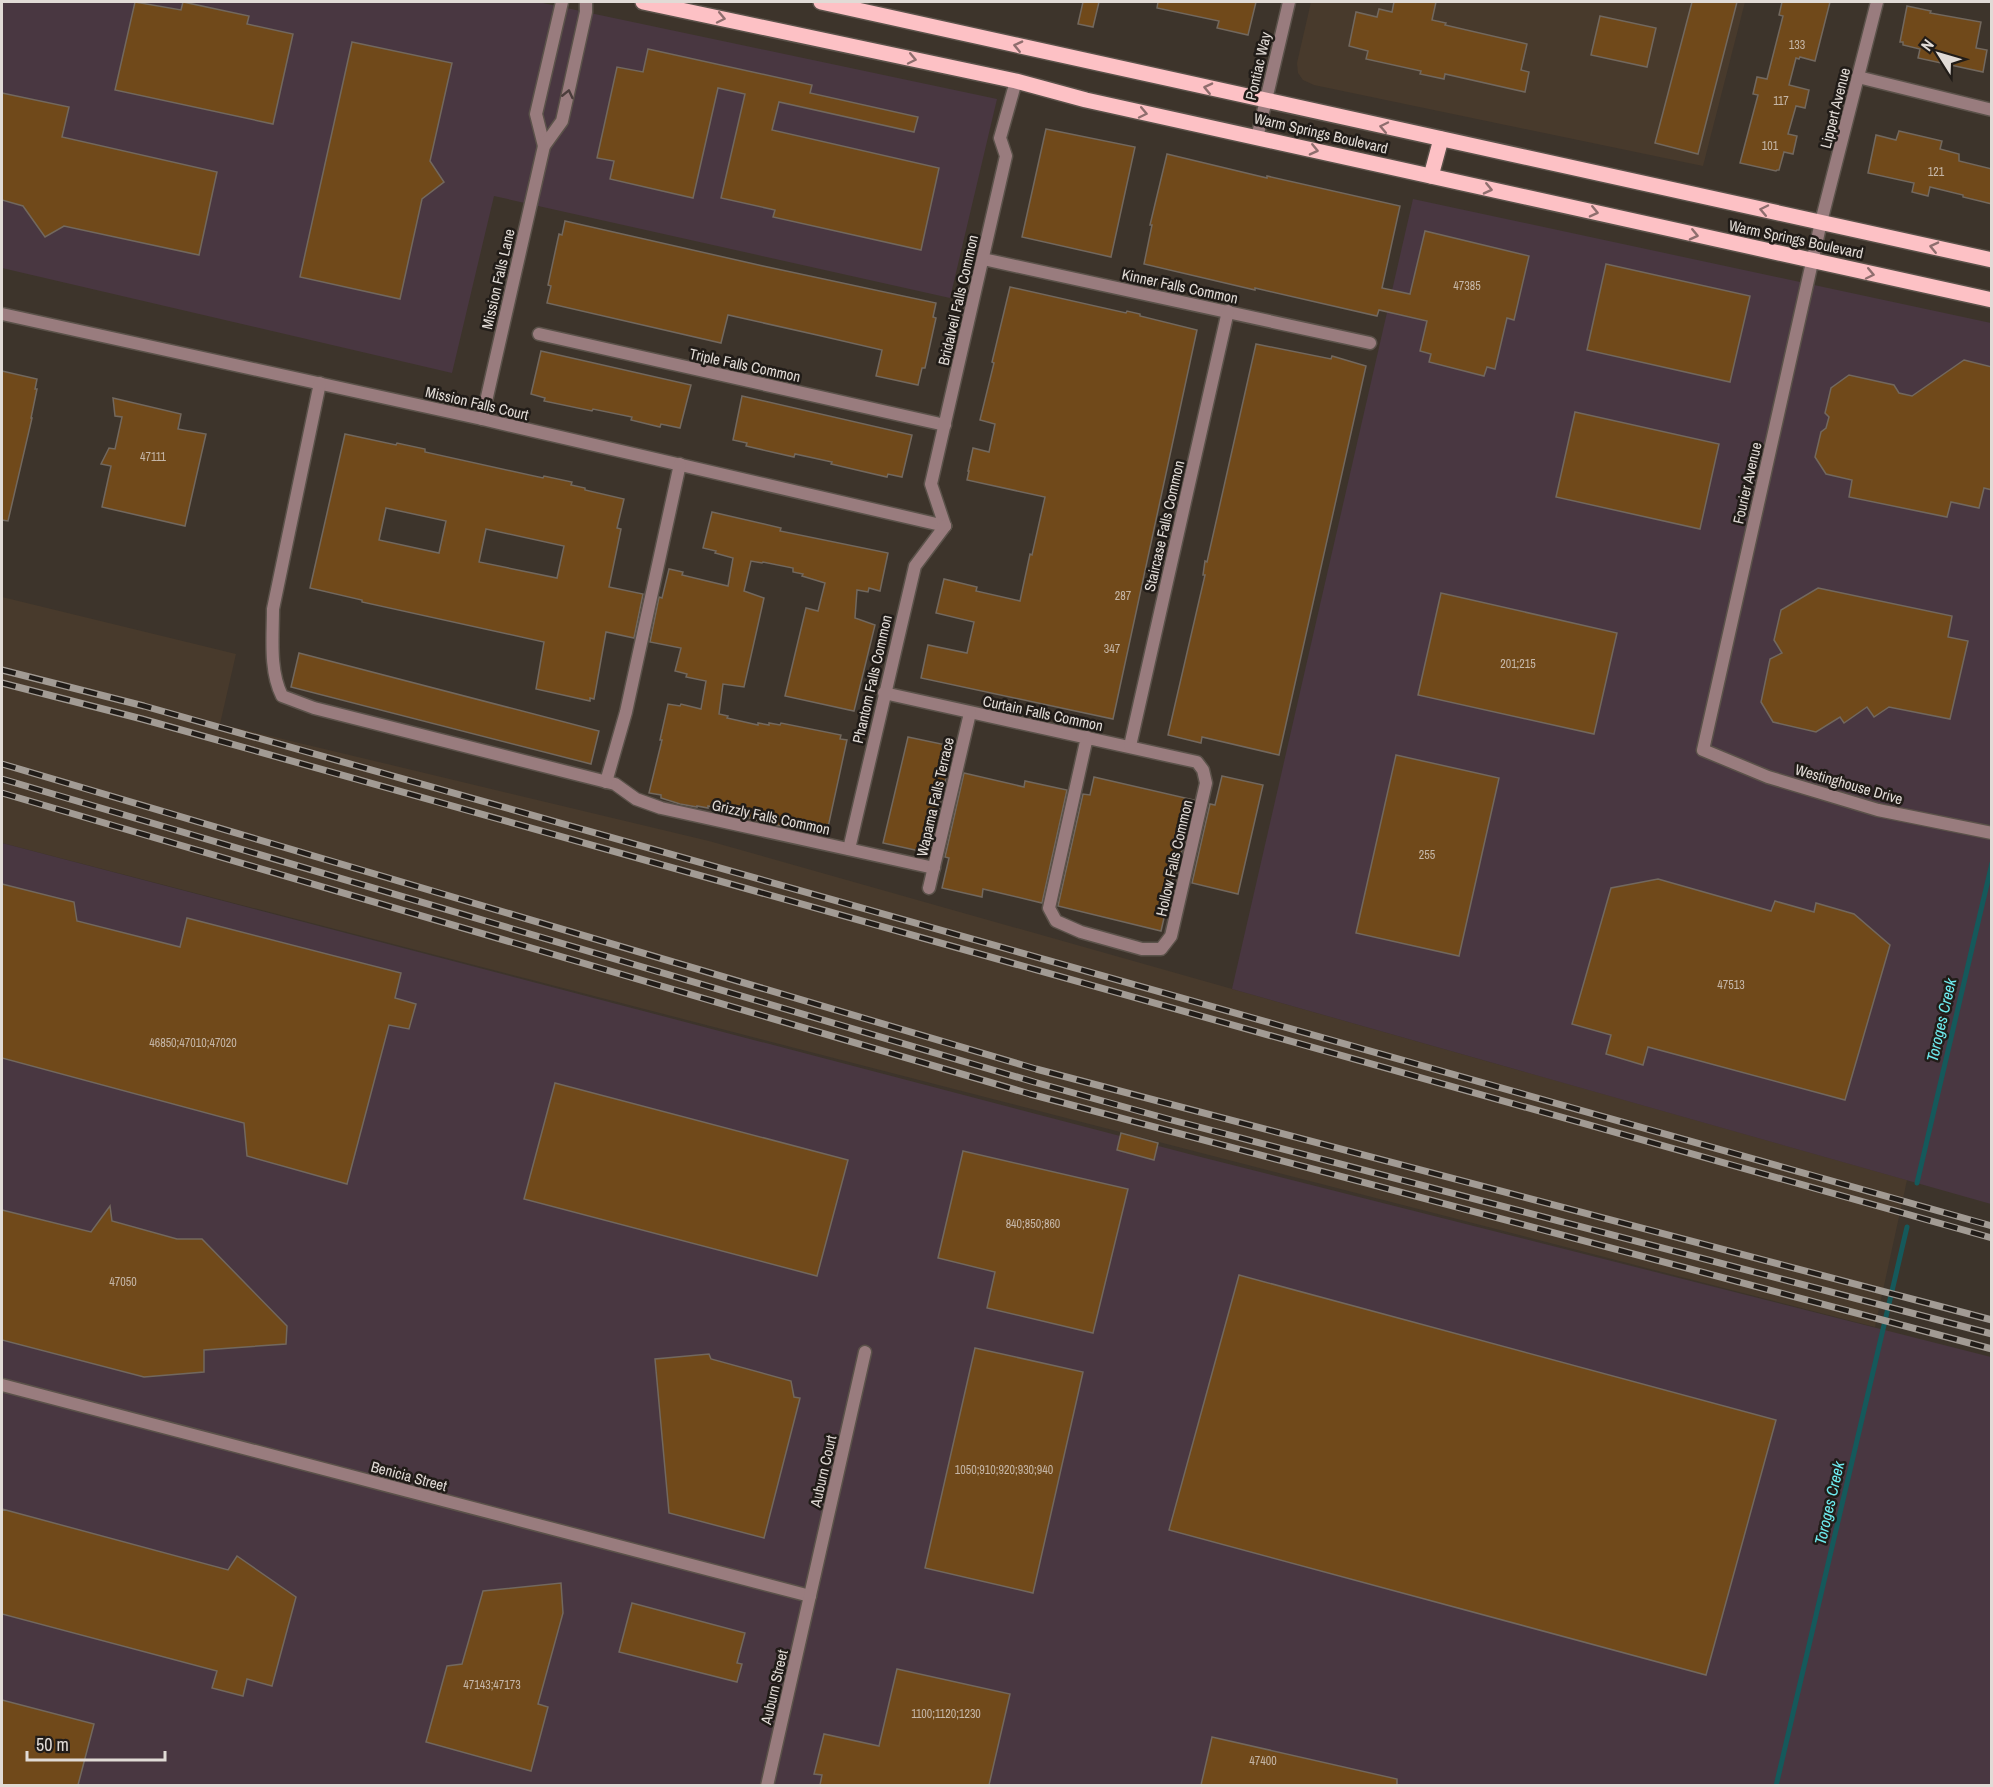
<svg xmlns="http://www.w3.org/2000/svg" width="1993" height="1787" viewBox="0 0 1993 1787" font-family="'Archivo Narrow',sans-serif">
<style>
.built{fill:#483a2c}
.industrial{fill:#493741}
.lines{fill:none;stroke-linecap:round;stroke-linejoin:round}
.stream{stroke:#15595b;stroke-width:5}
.building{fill:#70491a;stroke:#72685e;stroke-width:1.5;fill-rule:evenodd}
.street-casing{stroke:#5b524a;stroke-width:15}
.primary-casing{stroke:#5b524a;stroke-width:18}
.street{stroke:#997c7e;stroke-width:12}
.primary{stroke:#fdc1c5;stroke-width:15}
.rail-casing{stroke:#a29b94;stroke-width:7}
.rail{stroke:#211c18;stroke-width:4.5;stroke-dasharray:14;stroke-linecap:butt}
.oneway{stroke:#8f6e6e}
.oneway2{stroke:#4b3e3c}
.labels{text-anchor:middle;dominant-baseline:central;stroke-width:5;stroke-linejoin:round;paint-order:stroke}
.number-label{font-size:12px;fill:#c5b6a7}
.street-label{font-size:15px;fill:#e1dbd6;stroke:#211c18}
.water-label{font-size:16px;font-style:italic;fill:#6eebef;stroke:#211c18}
</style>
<rect width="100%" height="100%" fill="#3d342b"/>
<g class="built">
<path d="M1311 2H1745L1703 166 1314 85 1303 80 1298 73 1297 63Z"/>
<path d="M2 597 236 654 220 724 709 841 1907 1180 1875 1327 2 843Z"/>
</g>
<g class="industrial">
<path d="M2 2H538L997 99 950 298 494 196 452 373 2 268Z"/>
<path d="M1413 199 1991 323V1204L1232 989Z"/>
<path d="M2 843 1189 1154 1991 1357V1785H2Z"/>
</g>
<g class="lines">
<g class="stream">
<path d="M1917 1183 1992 863"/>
<path d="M1776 1786 1907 1227"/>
</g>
</g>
<g class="building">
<path d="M135 2 181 10 183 2 249 16 247 24 293 34 273 124 115 90Z"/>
<path d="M1083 2H1099L1093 27 1078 24Z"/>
<path d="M1158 2H1256L1248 35 1217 28 1219 21 1157 8Z"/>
<path d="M1394 2H1436L1432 20 1446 23 1445 25 1527 44 1521 70 1529 72 1525 92 1445 74 1444 79 1420 74 1421 71 1366 59 1368 51 1349 46 1356 12 1377 17 1379 9 1392 12Z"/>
<path d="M1692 2H1737L1698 154 1655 143Z"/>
<path d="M1782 2H1830L1815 61 1800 57 1799 59 1796 58 1789 85 1809 90 1805 108 1796 106 1788 134 1797 136 1793 154 1784 152 1779 170H1777L1776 171 1740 163 1758 95 1753 94 1757 77 1767 79 1783 16 1779 15Z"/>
<path d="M1907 6 1931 11 1930 13 1981 22 1976 48 1987 50 1983 72 1918 58 1920 49 1903 45V42H1900Z"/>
<path d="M1600 16 1656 28 1647 67 1591 55Z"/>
<path d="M352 42 452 63 430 161 444 182 422 199 400 299 300 277Z"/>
<path d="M648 49 812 85 810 93 918 117 914 132 779 102 772 130 939 168 921 250 773 217 775 210 721 198 745 94 718 88 693 198 610 179 614 161 597 158 617 67 643 72Z"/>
<path d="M2 93 69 107 62 137 217 172 199 255 64 226 45 237 23 206 2 200Z"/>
<path d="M1046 129 1135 147 1111 257 1022 237Z"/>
<path d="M1899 131 1942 141 1940 149 1959 154V161L1992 169V204L1963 197V195L1930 187 1928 196 1912 192 1914 183 1868 173 1876 135 1896 140Z"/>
<path d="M1167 154 1267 178V176L1400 206 1382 288 1410 294 1425 231 1529 256 1514 320 1507 318 1495 369 1487 367 1484 376 1429 362 1431 354 1420 351 1427 321 1379 310 1377 316 1255 288V290L1144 264 1152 225H1150Z"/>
<path d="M565 221 763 266 936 303 933 317 936 318 925 368H922L918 385 876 376 882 350 817 335 728 315 721 343 547 303 551 286 548 285 559 234 562 235Z"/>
<path d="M1606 264 1750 296 1730 382 1587 350Z"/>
<path d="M1010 287 1126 313 1127 311 1140 314V316L1197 330 1113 719 921 678 928 645 967 653 974 622 936 613 944 579 977 587 976 591 1020 601 1030 554 1032 555 1045 497 967 480 969 471H968L973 448 989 452 995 424 980 420 994 363 992 362Z"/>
<path d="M1256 344 1331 359 1332 356 1366 366 1279 755 1202 737 1201 743 1168 735 1205 575H1203L1205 561 1207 562Z"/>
<path d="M541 351 691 385 680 428 661 424 660 427 631 420 632 417 593 409 592 411 544 401 545 398 531 394Z"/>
<path d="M1964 360 1992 367V490L1984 488 1979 508 1951 502 1947 517 1849 497 1852 480 1826 474 1815 457 1821 432 1826 428 1829 417 1825 413 1831 388 1849 375 1894 385 1899 393 1912 396Z"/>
<path d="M2 371 37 379 35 389H37L31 418H32L8 521 2 520Z"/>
<path d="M742 396 912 435 902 477 888 474 887 477 831 464 832 462 795 454 794 457 746 446 747 443 733 440Z"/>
<path d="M113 398 181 414 178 429 206 434 185 526 102 507 111 466 101 464 109 448 115 449 122 417 115 416Z"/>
<path d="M1575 412 1719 444 1700 529 1556 497Z"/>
<path d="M345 434 396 445 397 443 425 449V452L543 478 544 476 572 482 571 485 585 488V490L624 499 617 528 621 529 609 587 643 594 634 638 606 632 594 699 590 698V701L536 689 544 642 362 602V600L310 588ZM386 508 446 521 439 553 379 540ZM486 529 564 546 557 578 479 562Z"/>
<path d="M712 512 781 528 780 531 888 553 880 591 869 588 868 592 857 590 855 618 875 625 854 711 785 696 806 608 818 611 825 583 802 576 803 574 793 572V568L763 562 762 563 751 561 744 591 764 598 744 687 723 684 719 714 728 716 727 718 758 725V723L769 725V723L780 725 781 723 841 735 840 739 847 740 827 832 815 830V833L759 821 749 818V815L708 806V808L697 806V807L680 804 661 798V795L649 793 662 740H660L668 704 680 706 681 704 701 709 706 681 686 677 687 674 675 671 681 648 650 642 659 597 662 598 669 569 683 572 682 575 728 586 733 558 715 553 716 551 703 548Z"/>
<path d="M1818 588 1952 616 1948 637 1968 641 1950 719 1889 707 1874 717 1867 707 1844 723 1840 717 1816 732 1773 722 1761 702 1770 659 1782 653 1774 640 1781 610Z"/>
<path d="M1441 593 1617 633 1594 734 1418 695Z"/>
<path d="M299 653 599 731 591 764 291 687Z"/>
<path d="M908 737 951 746 946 768 948 769 929 853 883 843Z"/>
<path d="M1396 755 1499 778 1459 956 1356 933Z"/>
<path d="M964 773 1024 787 1025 781 1067 790 1042 903 983 889 982 897 942 888 949 858 945 857Z"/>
<path d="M1222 776 1263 785 1238 894 1192 883 1210 804 1215 805Z"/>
<path d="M1094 777 1194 800 1175 879H1173L1161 931 1058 906 1083 794 1090 795Z"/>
<path d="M1658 879 1771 911 1775 901 1814 912 1816 903 1854 914 1890 945 1845 1100 1648 1047 1643 1065 1606 1054 1611 1035 1572 1024 1611 888Z"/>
<path d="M2 884 74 902 77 921 180 947 187 918 401 973 395 998 416 1004 409 1029 389 1025 347 1184 247 1156 244 1123 2 1058Z"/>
<path d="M555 1083 848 1160 817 1276 524 1199Z"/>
<path d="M1121 1133 1158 1143 1154 1160 1117 1150Z"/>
<path d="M963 1151 1128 1189 1093 1333 987 1308 995 1272 938 1258Z"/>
<path d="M110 1206 112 1221 177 1239H202L287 1326 286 1344 204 1350V1372L144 1377 2 1340V1210L91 1232Z"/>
<path d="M1239 1275 1776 1420 1706 1675 1169 1530Z"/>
<path d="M975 1348 1083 1372 1033 1593 925 1568Z"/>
<path d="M709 1354 711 1359 791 1381 794 1397 800 1398 764 1538 669 1513 655 1359Z"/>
<path d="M2 1509 228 1570 237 1556 296 1597 272 1686 247 1679 243 1696 212 1688 217 1671 2 1614Z"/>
<path d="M561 1583 563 1613 538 1704 548 1707 531 1771 426 1742 447 1666 462 1664 483 1591Z"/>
<path d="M632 1603 745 1633 737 1663 742 1664 737 1682 619 1652Z"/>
<path d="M897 1669 1010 1694 989 1785H820L822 1775 814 1774 824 1734 879 1746Z"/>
<path d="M2 1700 94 1724 78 1785H2Z"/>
<path d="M1212 1737 1397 1779V1785H1201Z"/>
</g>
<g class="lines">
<g class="street-casing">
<g id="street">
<path d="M1877 2 1821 222 1703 750 1768 777 1878 810 1992 833"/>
<path d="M1858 77 1992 110"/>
<path d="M1257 138 1289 2"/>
<path d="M544 146 536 114 562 2"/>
<path d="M983 259 1370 343"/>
<path d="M2 314 482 419 945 526"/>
<path d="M539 334 945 425"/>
<path d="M320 383 273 609C273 637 269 670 282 696L314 708 615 784 636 799 661 808 934 868"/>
<path d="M482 419 544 146 562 121 586 12V2"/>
<path d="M945 526 931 484 1006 156 1000 138 1016 81"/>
<path d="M884 693 1197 762 1203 770 1206 783 1171 936 1161 949H1142L1081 932 1056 921 1049 908 1087 737"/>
<path d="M1130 746 1228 311"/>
<path d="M606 782 626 712 680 464"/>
<path d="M849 849 915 566 945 526"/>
<path d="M929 888 970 713"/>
<path d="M2 1385 810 1596"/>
<path d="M767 1786 865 1352"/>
</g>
</g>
<g class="primary-casing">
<g id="primary">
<path d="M643 2 1016 81 1086 100 1992 300"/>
<path d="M821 2 1992 260"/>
<path d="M1431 176 1441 139"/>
</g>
</g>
<use href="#street" class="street"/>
<use href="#primary" class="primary"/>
<g class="rail-casing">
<g id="rail">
<path d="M2 670 144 706 1992 1226"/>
<path d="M2 683 142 719 1992 1238"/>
<path d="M2 764 1036 1069 1992 1320"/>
<path d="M2 779 1034 1082 1168 1119 1992 1334"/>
<path d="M2 793 1030 1094 1992 1349"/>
</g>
</g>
<use href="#rail" class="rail"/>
</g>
<defs><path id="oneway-chevron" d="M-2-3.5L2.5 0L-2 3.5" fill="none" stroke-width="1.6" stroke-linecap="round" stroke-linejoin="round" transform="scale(1.5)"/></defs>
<g class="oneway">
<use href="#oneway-chevron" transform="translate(721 18) rotate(12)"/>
<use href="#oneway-chevron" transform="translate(1018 46) rotate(-167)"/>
<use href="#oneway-chevron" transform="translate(912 59) rotate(12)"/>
<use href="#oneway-chevron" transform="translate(1208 88) rotate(-167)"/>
<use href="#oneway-chevron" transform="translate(1143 113) rotate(12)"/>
<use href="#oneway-chevron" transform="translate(1384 127) rotate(-168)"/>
<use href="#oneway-chevron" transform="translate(1314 150) rotate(13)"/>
<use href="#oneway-chevron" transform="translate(1488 189) rotate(13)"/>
<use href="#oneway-chevron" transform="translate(1764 210) rotate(-168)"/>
<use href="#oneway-chevron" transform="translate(1594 212) rotate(13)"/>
<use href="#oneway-chevron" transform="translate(1694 235) rotate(13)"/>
<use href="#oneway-chevron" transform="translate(1934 247) rotate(-167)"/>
<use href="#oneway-chevron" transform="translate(1870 274) rotate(12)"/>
</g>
<use class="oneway2" href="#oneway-chevron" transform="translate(568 94) rotate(-77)"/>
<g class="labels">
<g class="number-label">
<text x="1797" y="45">133</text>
<text x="1781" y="101">117</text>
<text x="1770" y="146">101</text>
<text x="1936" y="172">121</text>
<text x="1467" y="286">47385</text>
<text x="153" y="457">47111</text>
<text x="1123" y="596">287</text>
<text x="1112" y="649">347</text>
<text x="1518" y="664">201;215</text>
<text x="1427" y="855">255</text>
<text x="1731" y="985">47513</text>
<text x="193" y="1043">46850;47010;47020</text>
<text x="1033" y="1224">840;850;860</text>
<text x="123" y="1282">47050</text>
<text x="1004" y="1470">1050;910;920;930;940</text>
<text x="492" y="1685">47143;47173</text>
<text x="946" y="1714">1100;1120;1230</text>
<text x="1263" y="1761">47400</text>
</g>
<g class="street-label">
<text transform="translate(1258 66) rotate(-77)">Pontiac Way</text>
<text transform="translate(1835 108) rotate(-76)">Lippert Avenue</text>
<text transform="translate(1321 133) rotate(13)">Warm Springs Boulevard</text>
<text transform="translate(1796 239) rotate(12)">Warm Springs Boulevard</text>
<text transform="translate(498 279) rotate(-77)">Mission Falls Lane</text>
<text transform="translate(1180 286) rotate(12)">Kinner Falls Common</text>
<text transform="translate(958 300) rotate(-77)">Bridalveil Falls Common</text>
<text transform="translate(745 365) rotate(12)">Triple Falls Common</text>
<text transform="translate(477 403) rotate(13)">Mission Falls Court</text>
<text transform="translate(1747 483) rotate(-77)">Fourier Avenue</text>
<text transform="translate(1164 526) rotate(-77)">Staircase Falls Common</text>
<text transform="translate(872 679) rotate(-77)">Phantom Falls Common</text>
<text transform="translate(1043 713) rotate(12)">Curtain Falls Common</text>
<text transform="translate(1849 784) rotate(16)">Westinghouse Drive</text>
<text transform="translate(935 797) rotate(-77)">Wapama Falls Terrace</text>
<text transform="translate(771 817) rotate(12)">Grizzly Falls Common</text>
<text transform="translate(1174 858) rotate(-77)">Hollow Falls Common</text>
<text transform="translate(823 1471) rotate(-77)">Auburn Court</text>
<text transform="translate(409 1476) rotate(15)">Benicia Street</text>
<text transform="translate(774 1687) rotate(-77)">Auburn Street</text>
</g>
<g class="water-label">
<text transform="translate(1941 1020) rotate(-77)">Toroges Creek</text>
<text transform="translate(1829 1503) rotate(-77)">Toroges Creek</text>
</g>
</g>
<rect width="1993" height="1787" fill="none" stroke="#e1dbd6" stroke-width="6"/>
<g transform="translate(1939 54) rotate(307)" stroke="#211c18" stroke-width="4.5" paint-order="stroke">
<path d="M0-4.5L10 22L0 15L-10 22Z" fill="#e1dbd6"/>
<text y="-9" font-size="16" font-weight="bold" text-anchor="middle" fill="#e1dbd6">N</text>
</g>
<path d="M27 1751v9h138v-9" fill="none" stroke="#e1dbd6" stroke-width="3"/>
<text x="36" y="1751" font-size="18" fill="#e1dbd6" stroke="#211c18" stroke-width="4.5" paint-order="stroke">50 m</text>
</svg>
